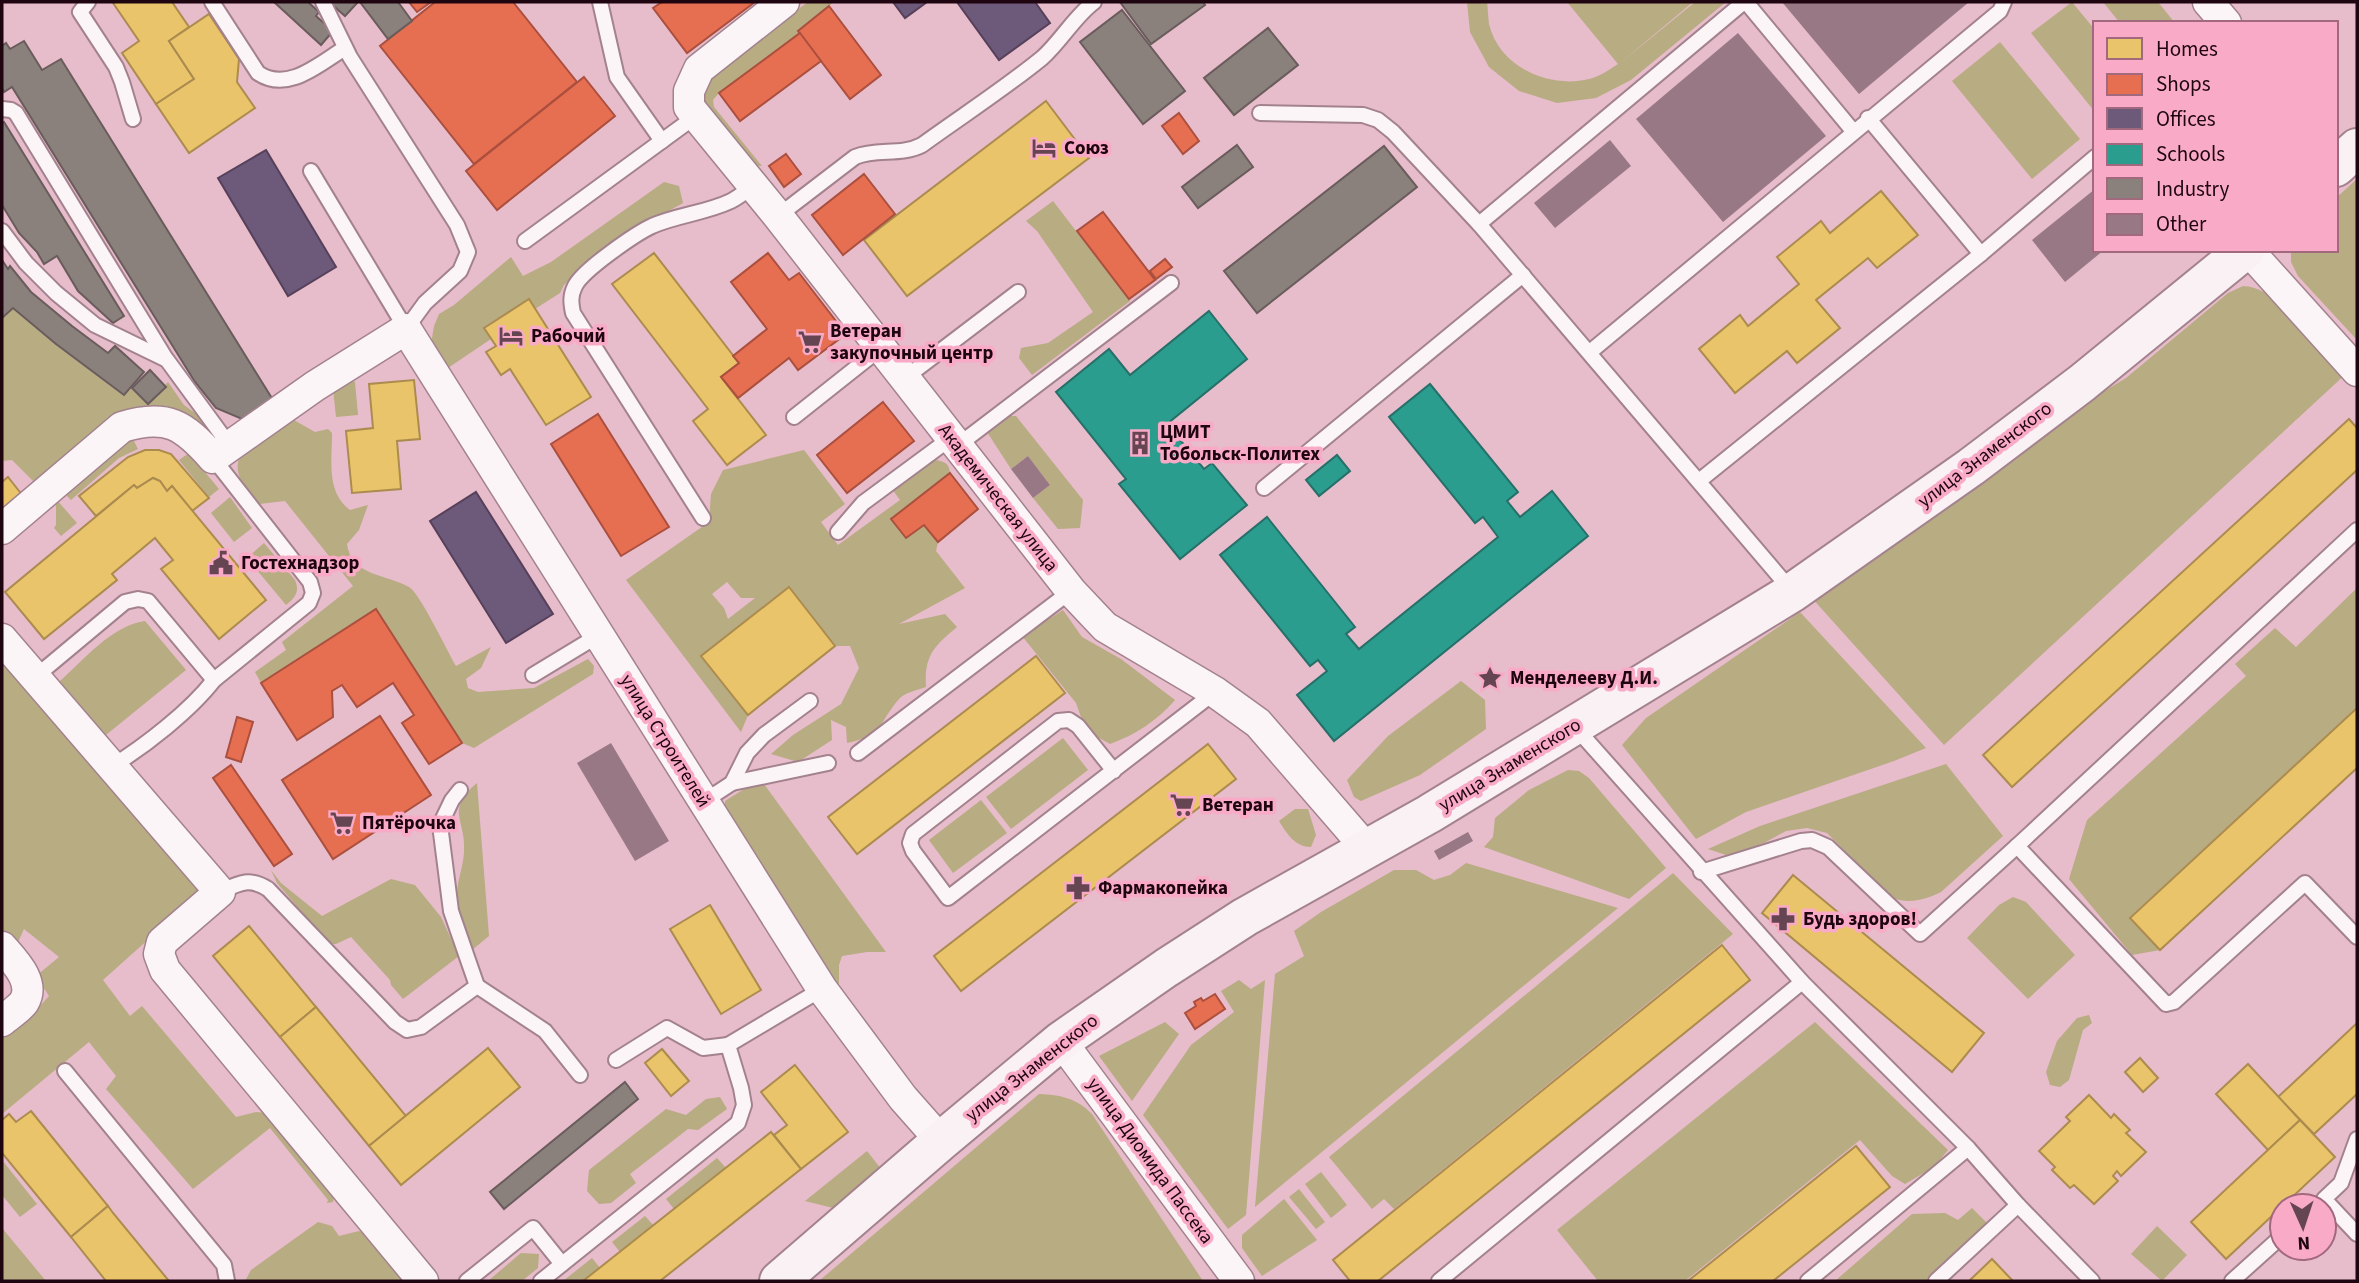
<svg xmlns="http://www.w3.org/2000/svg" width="2359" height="1283" viewBox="0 0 2359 1283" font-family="'Source Sans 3',sans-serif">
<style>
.green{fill:#b8ac82;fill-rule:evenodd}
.homes{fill:#e9c46a;stroke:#ac8b4f;stroke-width:2}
.shops{fill:#e76f51;stroke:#ab4f3e;stroke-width:2}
.offices{fill:#6d597a;stroke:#56405a;stroke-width:2}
.schools{fill:#2a9d8f;stroke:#276f69;stroke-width:2}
.industry{fill:#8a817c;stroke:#6a5c5c;stroke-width:2}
.building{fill:#987884}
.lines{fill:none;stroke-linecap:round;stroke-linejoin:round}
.service-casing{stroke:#a3828e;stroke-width:18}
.minor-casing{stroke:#a3828e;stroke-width:33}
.secondary-casing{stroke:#a3828e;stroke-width:42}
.service{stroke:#fbf5f7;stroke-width:14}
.minor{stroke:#fbf5f7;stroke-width:30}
.secondary{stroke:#f9f1f4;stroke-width:38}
.labels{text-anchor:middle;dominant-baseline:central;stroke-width:7;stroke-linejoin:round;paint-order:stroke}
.poi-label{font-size:19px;font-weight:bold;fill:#1f0510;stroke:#f9aac6;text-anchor:start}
.street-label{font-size:19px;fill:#1f0510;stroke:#f9aac6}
</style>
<rect width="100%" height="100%" fill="#e7bccb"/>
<g class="green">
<path d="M808 2H834L798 30 800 33 719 93 713 100 714 107 762 166H751L702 102V87L714 71Z"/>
<path d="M1467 2H1487C1488 9 1488 17 1489 24 1499 67 1549 89 1589 79 1599 77 1610 69 1618 64L1567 2H1693L1619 64 1695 2H1726L1631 80 1596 98 1557 103 1519 91 1489 67 1470 32Z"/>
<path d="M2072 2 2095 30V112L2031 33Z"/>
<path d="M2103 2H2158L2175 23H2120Z"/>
<path d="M2000 42 2080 139 2032 179 1952 81Z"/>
<path d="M2357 179V340L2298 276 2291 262V250H2336V198Z"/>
<path d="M664 182 679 186 683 203 649 222 580 270 564 285 560 293 535 309 528 299 484 327 491 339 442 372 431 344 434 326 439 314 454 305 511 257 523 276 551 262Z"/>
<path d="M1053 201 1130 301 1032 375 1019 358 1021 348 1048 343 1093 312 1037 231 1026 221Z"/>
<path d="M2243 286C2277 286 2325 347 2348 372L1944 745 1811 597 2078 407 2126 378 2228 293Z"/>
<path d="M13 308 56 344 124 395 132 388 148 404 168 382 184 405 213 426 211 431 117 416 33 481 12 460 2 461V318Z"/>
<path d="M347 378 355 382 358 415 336 417 333 389Z"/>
<path d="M1006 416H1016L1083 500 1080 528 1058 529 1033 498 1050 485 1028 456 1011 469 987 432Z"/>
<path d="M292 419 315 432 328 429 332 433C332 461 326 492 350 510L368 505 359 530 347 544C351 576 386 574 409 587 419 592 448 652 456 666L491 647 481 668 466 679 468 688 478 692 534 688 588 659 594 666 593 674 474 748 462 743 376 609 261 683 255 672 286 650 282 642 353 586 285 501 259 504C248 490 233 477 239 459Z"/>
<path d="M131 438 133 439 138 449 119 458 71 500 65 494Z"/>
<path d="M804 450 845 504 821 522 838 545 900 500 892 489C904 479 924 455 940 461 948 463 949 466 950 473L891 520 906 538 924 525 938 542 936 551 965 588 899 624 945 614 957 627C934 646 924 656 926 687 918 690 906 692 900 698 878 722 885 735 847 743L846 727 831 720 832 740 798 762 771 754 793 735 841 704 859 668 850 646H835L748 715 741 732 626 580 709 522 711 494 723 470ZM727 582 741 598H755L728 619 724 608 712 594Z"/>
<path d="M189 453 219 489 209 497 179 460Z"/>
<path d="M230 497 252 528 234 542 211 513Z"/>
<path d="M56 499 77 523 61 536 54 528 56 525Z"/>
<path d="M264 543 295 580C300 592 295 598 286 605L247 558Z"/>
<path d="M2357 588V708L2130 917 2160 950 2132 955 2069 879 2087 820 2246 676 2235 664 2275 628 2296 647Z"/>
<path d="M1063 610 1082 637 1121 659 1175 700C1158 720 1135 735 1110 744L1099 738 1083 723 1076 703 1022 636Z"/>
<path d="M1800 612 1926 748 1894 761 1746 812 1696 839 1622 745 1646 718Z"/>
<path d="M145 621 186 670 101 739 59 688 60 681C85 659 111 626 145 621Z"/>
<path d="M2 656 200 893 103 980 130 1016 142 1006 236 1117 256 1112 266 1113 334 1196 333 1202 327 1203 328 1200 270 1128 193 1189 106 1089 116 1076 89 1042 2 1114V1035L40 1006 49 996 36 976 59 957 24 929 14 951 2 936Z"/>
<path d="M1461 681 1485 700 1486 729 1420 775 1361 801 1354 797 1347 780 1388 736Z"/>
<path d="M1063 738 1088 770 1011 829 986 797Z"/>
<path d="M1946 764 2003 836 1941 892C1924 900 1910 904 1892 898L1827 833 1807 828 1786 831 1764 843 1737 853 1726 855 1708 849 1760 826Z"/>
<path d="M1568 770 1579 771 1589 778 1666 868 1629 899 1484 847 1493 837 1495 818 1529 790Z"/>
<path d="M477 783 489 936 472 950C465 932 456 912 457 892 458 879 463 866 464 853 467 820 444 810 477 783Z"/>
<path d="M752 784H764L886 952H867L842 956 839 965V994L725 808V801Z"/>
<path d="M981 800 1007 833 953 873 929 840Z"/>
<path d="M1295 809H1308L1316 835 1311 847C1295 847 1287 834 1279 821Z"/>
<path d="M1466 863 1618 908 1255 1207 1275 974 1304 956 1294 931 1321 912 1394 870H1416L1434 880 1450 875Z"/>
<path d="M271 870 281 883 322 916 391 879 415 885 441 917 459 956 403 999 391 985 390 980 351 937 336 944H329L277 883Z"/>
<path d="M1673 873 1733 934 1394 1209 1384 1199 1372 1209 1329 1157Z"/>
<path d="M2013 897 2026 902 2075 955 2028 999 1967 938 1999 905Z"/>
<path d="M1239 980 1251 989 1265 980 1246 1215 1228 1229 1143 1115 1191 1045 1234 1012 1221 991Z"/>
<path d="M2089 1015 2092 1023 2083 1030 2069 1080 2060 1087 2050 1085 2046 1072 2057 1041 2077 1018Z"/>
<path d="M1165 1022 1179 1034 1132 1101 1099 1056Z"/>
<path d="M1815 1022 1948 1150 1934 1167 1905 1184 1892 1176 1860 1140 1685 1281H1598L1557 1230Z"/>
<path d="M1039 1094C1061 1095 1076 1098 1092 1114L1203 1281H819Z"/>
<path d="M720 1097 727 1109 698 1130 688 1129 630 1174 636 1183 611 1203 599 1204 587 1191 589 1170 666 1109 686 1115 706 1099Z"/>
<path d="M867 1151 885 1174 841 1210 805 1201Z"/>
<path d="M717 1158 726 1168 674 1209 666 1199Z"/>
<path d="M2 1160 37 1204 20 1217 2 1195Z"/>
<path d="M1321 1172 1347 1205 1331 1218 1305 1184Z"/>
<path d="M1299 1189 1325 1222 1316 1229 1289 1197Z"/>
<path d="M1284 1199 1317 1240 1262 1276 1242 1248V1235Z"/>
<path d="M1972 1208 1987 1223 1926 1281H1835L1912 1214 1945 1213 1958 1220Z"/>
<path d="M645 1216 654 1226 620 1252 612 1242Z"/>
<path d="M318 1222 332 1226 339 1236 359 1231 370 1235 408 1281H245L251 1270Z"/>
<path d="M2157 1226 2187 1255 2162 1281 2131 1254Z"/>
<path d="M2 1228 46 1281H2Z"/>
<path d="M521 1253 539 1254 538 1268 522 1281H488Z"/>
<path d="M592 1258 600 1268 583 1281H563Z"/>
</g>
<g class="homes">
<path d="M115 2H172L189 27 169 41 194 79 156 104 122 53 139 41 113 3Z"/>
<path d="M209 14 239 59 237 82 255 108 189 153 156 104 194 79 169 41Z"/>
<path d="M1046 101 1089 158 907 296 864 240Z"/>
<path d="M1881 191 1918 235 1877 268 1868 258 1816 300 1840 328 1797 363 1787 351 1735 393 1699 349 1740 315 1748 326 1799 284 1777 257 1821 221 1830 233Z"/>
<path d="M654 253 739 363 721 377 766 435 727 465 693 421 708 409 612 284Z"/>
<path d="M529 299 591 397 546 425 510 369 501 375 486 352 496 346 484 328Z"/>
<path d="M414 380 420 439 397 441 401 489 352 493 346 431 373 428 369 384Z"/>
<path d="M2349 419 2357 428V470L2012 787 1983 755Z"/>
<path d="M145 450H159L171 454 209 498 192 511 172 486 167 491 160 481 153 478 137 488 134 485 96 516 79 496 128 457Z"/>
<path d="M8 477 23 496 2 514V482Z"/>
<path d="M153 478 160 481 167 491 172 486 266 600 219 639 161 569 173 560 155 538 112 574 117 580 44 639 5 592 134 485 137 488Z"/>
<path d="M789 587 835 646 748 715 701 656Z"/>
<path d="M1036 656 1065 693 857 854 828 817Z"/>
<path d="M2357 708V768L2160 950 2130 918Z"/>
<path d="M1208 744 1236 779 961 991 934 956Z"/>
<path d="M1793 875 1984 1033 1952 1072 1762 913Z"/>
<path d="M710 905 761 990 721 1014 670 929Z"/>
<path d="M249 926 316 1007 280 1037 213 956Z"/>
<path d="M1722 945 1750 980 1378 1281H1350L1333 1260Z"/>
<path d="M316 1007 406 1116 369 1146 280 1037Z"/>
<path d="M2357 1023V1094L2314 1134 2278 1097Z"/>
<path d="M488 1048 520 1087 401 1185 369 1146Z"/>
<path d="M662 1049 689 1081 671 1096 645 1063Z"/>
<path d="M2140 1058 2158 1078 2143 1092 2125 1072Z"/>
<path d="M2248 1064 2300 1120 2268 1150 2216 1094Z"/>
<path d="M795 1065 848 1132 801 1169 774 1135 787 1125 761 1092Z"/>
<path d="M2089 1095 2111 1118 2114 1114 2130 1130 2126 1133 2146 1152 2121 1176 2117 1171 2113 1176 2118 1181 2094 1204 2074 1185 2070 1188 2052 1170 2055 1167 2039 1151 2070 1121 2066 1117Z"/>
<path d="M31 1111 108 1206 71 1237 2 1153V1120L9 1114 16 1122Z"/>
<path d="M2300 1120 2335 1157 2226 1259 2191 1222Z"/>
<path d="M771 1132 801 1169 660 1281H583Z"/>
<path d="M1856 1146 1890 1187 1773 1281H1688Z"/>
<path d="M108 1206 113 1213 169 1281H106L71 1237Z"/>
<path d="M1992 1259 2013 1281H1969Z"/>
</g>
<g class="shops">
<path d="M409 2H431L417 12Z"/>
<path d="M435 2H513L577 82 474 164 380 46Z"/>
<path d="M662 2H755L687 53 653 8Z"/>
<path d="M829 6 881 75 850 99 798 31Z"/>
<path d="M800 33 821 61 740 121 719 93Z"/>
<path d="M584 77 615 116 497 210 466 171Z"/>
<path d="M1179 113 1199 141 1183 154 1162 126Z"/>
<path d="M786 154 801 174 784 187 769 166Z"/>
<path d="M864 174 895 214 843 255 812 215Z"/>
<path d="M1103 212 1155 280 1129 299 1077 231Z"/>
<path d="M768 253 789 280 799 273 846 334 798 370 789 358 738 398 721 377 739 363 733 356 767 329 731 282Z"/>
<path d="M1165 259 1172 267 1156 279 1150 271Z"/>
<path d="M883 402 914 441 847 493 817 455Z"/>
<path d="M598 414 669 527 621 556 551 444Z"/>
<path d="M950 473 978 509 938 542 924 525 906 538 891 519Z"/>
<path d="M376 609 462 743 429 764 402 723 414 715 393 683 357 707 342 685 332 691 333 717 297 740 261 683Z"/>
<path d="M380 716 431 795 333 859 282 780Z"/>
<path d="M237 717 253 722 241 762 226 757Z"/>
<path d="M231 765 292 854 274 866 213 778Z"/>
<path d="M1215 994 1225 1009 1195 1029 1185 1013 1196 1006 1194 1002 1201 998 1203 1001Z"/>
</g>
<g class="offices">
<path d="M893 2H927L905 18Z"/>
<path d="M957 2H1035L1050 23 999 60Z"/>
<path d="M266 150 336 267 288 296 218 178Z"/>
<path d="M476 492 553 614 506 643 430 521Z"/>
</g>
<g class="schools">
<path d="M1209 311 1247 359 1167 424 1204 469 1212 463 1247 505 1180 559 1119 484 1126 479 1056 392 1109 349 1130 375Z"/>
<path d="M1430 384 1518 492 1507 501 1520 517 1552 491 1588 536 1334 741 1297 695 1327 671 1318 660 1310 666 1220 555 1267 517 1355 627 1346 634 1359 649 1498 537 1483 517 1475 523 1389 417Z"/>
<path d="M1337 455 1350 471 1319 496 1306 480Z"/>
</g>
<g class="industry">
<path d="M274 2H308L319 12 316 16 333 31 321 45Z"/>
<path d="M331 2H358L345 16 330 3Z"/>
<path d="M360 2H398L412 21 388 39Z"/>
<path d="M1120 2H1203L1205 5 1151 44Z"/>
<path d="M1122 10 1185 91 1143 124 1080 42Z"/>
<path d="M1268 28 1298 65 1234 115 1204 78Z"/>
<path d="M24 41 42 70 61 59 273 400 242 419 216 408 195 382 12 87 4 92 2 88V46L6 43 10 49Z"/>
<path d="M4 122 124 316 113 323 78 291 57 256 44 264 37 252 19 233 2 205V123Z"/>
<path d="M1237 145 1253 167 1198 208 1182 187Z"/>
<path d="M1384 146 1417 187 1257 313 1224 271Z"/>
<path d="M2 260 8 269 10 266 31 292 72 326 108 353 115 346 144 372 124 395 56 344 13 308 2 318Z"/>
<path d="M150 370 166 387 148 404 132 388Z"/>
<path d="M625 1082 638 1099 504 1209 490 1192Z"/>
</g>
<g class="building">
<path d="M1782 2H1969L1859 94Z"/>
<path d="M1738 33 1826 136 1723 222 1636 119Z"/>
<path d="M1610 140 1631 166 1555 228 1534 203Z"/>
<path d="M2095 189V250H2104L2065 282 2032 240Z"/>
<path d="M1028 456 1050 485 1033 498 1011 469Z"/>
<path d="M611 743 669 841 635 861 577 763Z"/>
<path d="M1468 832 1473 841 1439 860 1434 851Z"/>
</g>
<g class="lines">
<g class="service-casing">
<g id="service">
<path d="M88 2 80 12 116 67 122 82 133 119"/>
<path d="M212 2 258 73C288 93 319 64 345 48"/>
<path d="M600 2 617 77 662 141"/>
<path d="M1746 2 1853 131"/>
<path d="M2 109 11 110 16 113 166 359"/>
<path d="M1260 113 1363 115 1378 120 1393 132 1479 224 1791 590"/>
<path d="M1868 118 1981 254"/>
<path d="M311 171 406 329 425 303 460 271 468 252 457 225 350 57 323 2"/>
<path d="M778 216 855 157C877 148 901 156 922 145 962 116 1004 89 1042 58 1061 41 1075 16 1094 2"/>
<path d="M1479 224 1744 2"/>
<path d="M2 231 26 263 56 293 95 325 167 360 230 446"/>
<path d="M525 241 696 116"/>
<path d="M1590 352 2000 11 2004 2"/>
<path d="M905 378 1018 292"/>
<path d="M794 417 881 348"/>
<path d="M957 446 1171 283"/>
<path d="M1699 481 1981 254 2095 157"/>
<path d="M1264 488 1523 275"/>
<path d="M703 518 573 313C571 303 570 296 575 286 583 270 635 234 652 226 677 215 706 213 731 201 739 197 746 191 753 186"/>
<path d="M838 532 863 503 951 438"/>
<path d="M533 675 599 635"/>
<path d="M34 678 125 602 138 599 148 601 214 680"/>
<path d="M1575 727 1802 982 1968 1148 2018 1205 2092 1281"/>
<path d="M858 753 1071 591"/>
<path d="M111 767C145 746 190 711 214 680L309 603 313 593 310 582 213 458"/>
<path d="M1114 771 1078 726 1069 720 1058 721 913 834 910 843 913 851 948 898 1215 692"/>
<path d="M732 783 828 763"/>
<path d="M703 802 732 783 747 753 764 735 810 701"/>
<path d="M2017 846 2357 530"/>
<path d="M1701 872 1801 841 1812 840 1828 847 1920 934 2017 846 2166 1004 2174 1002 2305 883 2357 937"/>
<path d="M220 892C239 883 249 877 268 889L395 1022 407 1030 421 1027 477 986 451 911 440 825 452 800 460 790"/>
<path d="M477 986 545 1031 580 1075"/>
<path d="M616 1060 667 1028 703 1048 728 1045"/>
<path d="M65 1071 224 1265 227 1281"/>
<path d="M2357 1139 2341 1183 2324 1199 2357 1234"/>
<path d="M467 1281 533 1228 562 1264"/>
<path d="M541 1281 738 1123 744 1105 741 1088 728 1045 822 989"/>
<path d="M1439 1281 1802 982"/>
<path d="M1808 1281 1968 1148"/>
<path d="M1936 1281 2018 1205"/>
<path d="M2232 1281 2282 1236"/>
</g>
</g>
<g class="minor-casing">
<g id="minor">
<path d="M784 2 699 69 689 91V107L778 216 1071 591 1105 627 1215 692 1258 723 1367 849"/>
<path d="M2208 2 2226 23"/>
<path d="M2248 250 2357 371"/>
<path d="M2 529 122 427C167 413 184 425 213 458L315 386 406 329 822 989 903 1098 941 1141"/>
<path d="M2 639 220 892 162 942 159 954 165 970 423 1281"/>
<path d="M2 947C14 961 36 982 24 1002 19 1009 9 1015 2 1021"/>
<path d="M1061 1041 1239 1281"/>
</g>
</g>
<g class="secondary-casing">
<g id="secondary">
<path d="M2336 167 2357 148"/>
<path d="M779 1281 941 1141 1061 1041 1166 968 1245 917 1429 814 1793 592 1971 467 2082 383 2245 250"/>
</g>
</g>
<use href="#service" class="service"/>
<use href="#minor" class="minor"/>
<use href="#secondary" class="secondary"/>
</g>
<defs>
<g id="hotel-bare" transform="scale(1.89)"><path d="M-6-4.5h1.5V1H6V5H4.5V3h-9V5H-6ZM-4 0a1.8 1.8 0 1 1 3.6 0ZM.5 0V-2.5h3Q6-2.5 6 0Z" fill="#654551" stroke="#f9aac6" stroke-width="2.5" paint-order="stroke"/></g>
<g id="supermarket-bare" transform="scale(1.89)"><path d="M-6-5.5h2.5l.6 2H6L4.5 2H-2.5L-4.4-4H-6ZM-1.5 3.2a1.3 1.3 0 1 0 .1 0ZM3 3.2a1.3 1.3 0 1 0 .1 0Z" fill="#654551" stroke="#f9aac6" stroke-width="2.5" paint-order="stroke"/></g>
<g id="building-bare" transform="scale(1.89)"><path d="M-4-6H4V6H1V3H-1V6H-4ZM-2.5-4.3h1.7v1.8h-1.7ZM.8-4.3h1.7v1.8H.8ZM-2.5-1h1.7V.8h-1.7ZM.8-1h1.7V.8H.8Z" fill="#654551" stroke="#f9aac6" stroke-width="2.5" paint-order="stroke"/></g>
<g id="civic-bare" transform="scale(1.89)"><path d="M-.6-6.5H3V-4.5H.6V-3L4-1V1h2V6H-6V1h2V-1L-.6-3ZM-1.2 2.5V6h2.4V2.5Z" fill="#654551" stroke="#f9aac6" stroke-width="2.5" paint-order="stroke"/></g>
<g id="sight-bare" transform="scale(1.89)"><path d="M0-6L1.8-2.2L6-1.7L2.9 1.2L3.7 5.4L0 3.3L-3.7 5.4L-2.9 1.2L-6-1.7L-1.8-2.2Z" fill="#654551" stroke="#f9aac6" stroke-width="2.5" paint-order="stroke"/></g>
<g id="pharmacy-bare" transform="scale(1.89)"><path d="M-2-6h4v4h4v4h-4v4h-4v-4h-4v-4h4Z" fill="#654551" stroke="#f9aac6" stroke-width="2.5" paint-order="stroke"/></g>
</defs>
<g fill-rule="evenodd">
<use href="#hotel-bare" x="1044" y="148"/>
<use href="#hotel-bare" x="511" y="336"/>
<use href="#supermarket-bare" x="810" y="342"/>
<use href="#building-bare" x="1140" y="443"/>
<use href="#civic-bare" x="221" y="563"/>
<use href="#sight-bare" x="1490" y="678"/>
<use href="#supermarket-bare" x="1182" y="805"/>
<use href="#supermarket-bare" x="342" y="823"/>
<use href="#pharmacy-bare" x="1078" y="888"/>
<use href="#pharmacy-bare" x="1783" y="919"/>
</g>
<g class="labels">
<g class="poi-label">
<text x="1064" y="148">Союз</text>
<text x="830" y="331">Ветеран<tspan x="830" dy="22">закупочный центр</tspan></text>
<text x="531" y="336">Рабочий</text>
<text x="1160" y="432">ЦМИТ<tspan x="1160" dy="22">Тобольск-Политех</tspan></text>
<text x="241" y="563">Гостехнадзор</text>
<text x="1510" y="678">Менделееву Д.И.</text>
<text x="1202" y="805">Ветеран</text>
<text x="362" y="823">Пятёрочка</text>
<text x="1098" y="888">Фармакопейка</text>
<text x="1803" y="919">Будь здоров!</text>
</g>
<g class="street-label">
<text transform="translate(1985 455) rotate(-37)">улица Знаменского</text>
<text transform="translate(998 498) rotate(52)">Академическая улица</text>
<text transform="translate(665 741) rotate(58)">улица Строителей</text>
<text transform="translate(1510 765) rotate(-31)">улица Знаменского</text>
<text transform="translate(1032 1068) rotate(-38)">улица Знаменского</text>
<text transform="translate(1150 1161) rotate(54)">улица Диомида Пассека</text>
</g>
</g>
<rect width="2359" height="1283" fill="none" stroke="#1f0510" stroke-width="7"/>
<rect x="2093" y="21" width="245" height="231" fill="#f9aac6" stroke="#a2687d" stroke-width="2"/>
<rect x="2107" y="38" width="35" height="21" fill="#e9c46a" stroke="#a2687d" stroke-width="2"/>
<text x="2156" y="56" font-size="21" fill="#1f0510">Homes</text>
<rect x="2107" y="74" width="35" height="21" fill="#e76f51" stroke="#a2687d" stroke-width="2"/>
<text x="2156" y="91" font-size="21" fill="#1f0510">Shops</text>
<rect x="2107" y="108" width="35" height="21" fill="#6d597a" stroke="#a2687d" stroke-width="2"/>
<text x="2156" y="126" font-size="21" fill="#1f0510">Offices</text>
<rect x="2107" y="144" width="35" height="21" fill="#2a9d8f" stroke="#a2687d" stroke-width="2"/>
<text x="2156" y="161" font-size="21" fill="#1f0510">Schools</text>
<rect x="2107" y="178" width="35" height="21" fill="#8a817c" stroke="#a2687d" stroke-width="2"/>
<text x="2156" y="196" font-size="21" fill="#1f0510">Industry</text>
<rect x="2107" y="214" width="35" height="21" fill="#987884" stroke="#a2687d" stroke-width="2"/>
<text x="2156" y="231" font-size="21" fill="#1f0510">Other</text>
<g transform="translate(2303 1227) rotate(177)"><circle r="33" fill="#f9aac6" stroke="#a2687d" stroke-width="2"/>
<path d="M0-5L12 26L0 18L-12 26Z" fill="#654551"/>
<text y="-10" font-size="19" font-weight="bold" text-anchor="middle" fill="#1f0510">N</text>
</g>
</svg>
